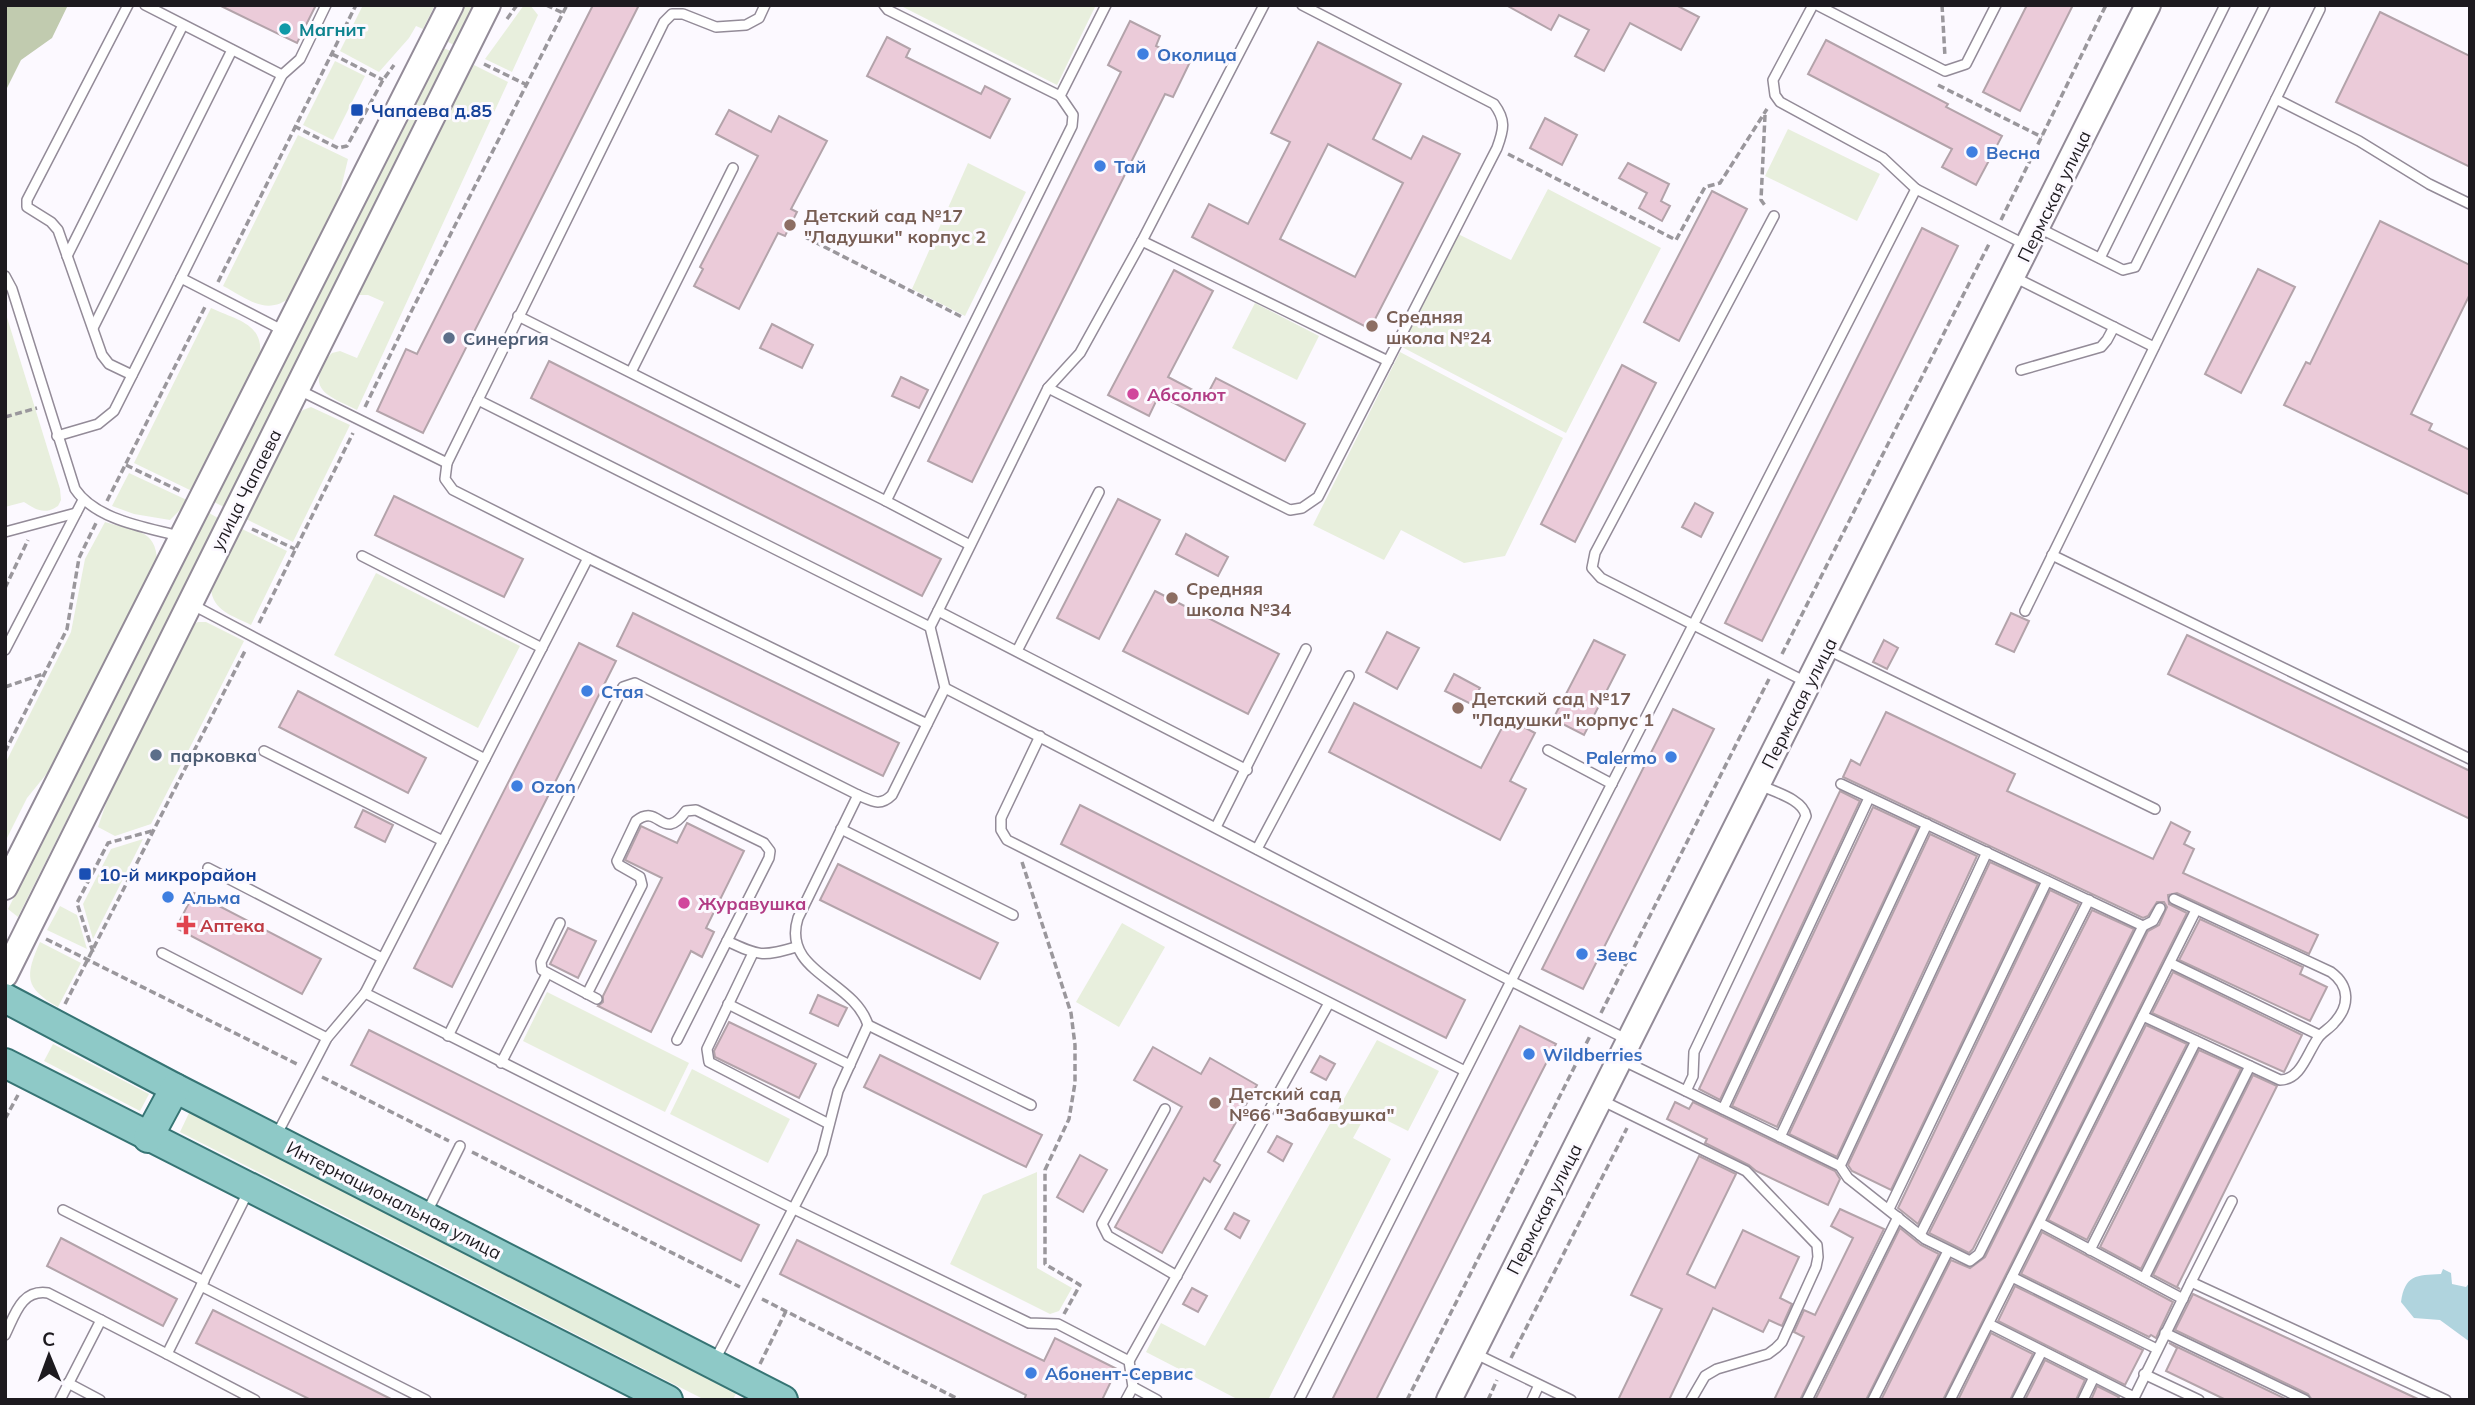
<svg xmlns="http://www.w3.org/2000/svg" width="2475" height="1405" viewBox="0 0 2475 1405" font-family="Mulish,sans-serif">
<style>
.green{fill:#e8efdd}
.forest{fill:#c1cbaf}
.water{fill:#b0d4de}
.building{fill:#ebcbd9;stroke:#b3a3aa;stroke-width:2;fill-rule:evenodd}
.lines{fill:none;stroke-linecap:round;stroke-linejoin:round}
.lane-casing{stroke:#938b98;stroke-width:12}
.secondary-casing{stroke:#938b98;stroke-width:28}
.primary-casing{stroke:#367474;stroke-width:32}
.path{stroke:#9a979c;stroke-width:3.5;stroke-dasharray:7 3.5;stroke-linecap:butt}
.lane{stroke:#fff;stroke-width:9}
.secondary{stroke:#fff;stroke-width:24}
.primary{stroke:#8ec9c7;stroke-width:28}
.culture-dot{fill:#0f9aa8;stroke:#fcf9ff;stroke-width:2.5}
.shop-dot{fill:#3f7fe0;stroke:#fcf9ff;stroke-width:2.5}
.transit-dot{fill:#1a4fb4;stroke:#fcf9ff;stroke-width:2.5}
.education-dot{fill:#8d6e63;stroke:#fcf9ff;stroke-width:2.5}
.service-dot{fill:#5c6f8a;stroke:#fcf9ff;stroke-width:2.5}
.hotel-dot{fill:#d1479c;stroke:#fcf9ff;stroke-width:2.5}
.health-dot{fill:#e0444e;stroke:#fcf9ff;stroke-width:2.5}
.labels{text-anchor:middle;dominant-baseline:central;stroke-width:6;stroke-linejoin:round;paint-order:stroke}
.culture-label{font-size:18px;font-weight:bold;fill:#0d838f;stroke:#fcf9ff;text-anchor:start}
.shop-label{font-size:18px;font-weight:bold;fill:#366cbe;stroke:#fcf9ff;text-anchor:start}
.transit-label{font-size:18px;font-weight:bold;fill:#164399;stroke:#fcf9ff;text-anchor:start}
.street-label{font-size:18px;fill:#1d1a1f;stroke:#fcf9ff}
.education-label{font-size:18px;font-weight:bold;fill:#785e54;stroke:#fcf9ff;text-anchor:start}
.service-label{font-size:18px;font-weight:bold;fill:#4e5e75;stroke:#fcf9ff;text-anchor:start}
.hotel-label{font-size:18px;font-weight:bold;fill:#b23c85;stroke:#fcf9ff;text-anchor:start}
.health-label{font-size:18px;font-weight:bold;fill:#be3a42;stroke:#fcf9ff;text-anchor:start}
</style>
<rect width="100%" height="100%" fill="#fcf9ff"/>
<g class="green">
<path d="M363 5H435L423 29 416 26 409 38 379 72 340 51Z"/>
<path d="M462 5H476L456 46 444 40Z"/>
<path d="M524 5H530L538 15 512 72 485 59Z"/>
<path d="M899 5H1096L1057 85Z"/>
<path d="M441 47 453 52 224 507 214 502Z"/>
<path d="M335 61 365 76 333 140 303 125Z"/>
<path d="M474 65 508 82 357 410C339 400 309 393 322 368 325 362 327 358 332 353L340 351 357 358 384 302 368 295H346Z"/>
<path d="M1788 129 1880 174 1857 221 1765 176Z"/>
<path d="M298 135 348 159 338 201 292 296C267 317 248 299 223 286Z"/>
<path d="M968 163 1026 192 965 316 912 289Z"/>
<path d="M1548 189 1661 248 1566 433 1402 347 1458 234 1511 260Z"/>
<path d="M1255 303 1319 336 1297 380 1232 348Z"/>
<path d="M211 308C239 321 267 324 259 362L194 492 134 463Z"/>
<path d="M5 311 60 489 61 500 58 506C45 515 36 510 24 502L5 507Z"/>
<path d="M1400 352 1563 438 1505 556 1464 563 1401 530 1384 560 1313 525Z"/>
<path d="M311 407 350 425 293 542 244 518 299 414 303 410Z"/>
<path d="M129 473 189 501 170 520 134 514 112 506Z"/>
<path d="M209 513 218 518 18 917 8 909Z"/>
<path d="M105 522C133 531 157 528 157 562L57 761 27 798 5 842V764L71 632 85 559Z"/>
<path d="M240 528 287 551 251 625C234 616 212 611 211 588Z"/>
<path d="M376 573 520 646 478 728 334 655Z"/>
<path d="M198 622H206L244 641 151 824 115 836 98 827 110 792 192 625Z"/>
<path d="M143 839 93 939 83 904 111 849Z"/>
<path d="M60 906 77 915 87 949 47 930Z"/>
<path d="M1122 923 1165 947 1119 1027 1076 1002Z"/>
<path d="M40 942 81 963 58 1007C24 988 25 976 40 942Z"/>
<path d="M547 992 689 1063 665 1112 523 1041Z"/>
<path d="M1377 1040 1439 1071 1408 1131 1368 1111 1353 1138 1391 1159 1268 1400H1239L1146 1352 1161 1323 1205 1346Z"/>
<path d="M53 1044 149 1094 140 1111 44 1061Z"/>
<path d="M692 1069 790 1119 768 1163 670 1114Z"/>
<path d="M189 1113 737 1391 733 1400H705L180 1132Z"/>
<path d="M1037 1172V1268L1072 1288 1059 1311 1050 1314 950 1264 983 1195Z"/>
</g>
<path class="forest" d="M5 5H68L52 38 21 60 5 92Z"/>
<path class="water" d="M2443 1269 2451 1273 2452 1284 2466 1287 2470 1282V1342L2440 1320 2414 1318 2401 1302C2405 1275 2416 1275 2441 1274Z"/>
<g class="building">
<path d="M219 5H316L297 43Z"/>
<path d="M593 5H639L423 433 377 411 406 349 417 354Z"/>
<path d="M1506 5H1676L1699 17 1681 50 1630 23 1604 71 1575 56 1589 30 1559 15 1551 30Z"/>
<path d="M2027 5H2073L2020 111 1983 92Z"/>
<path d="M2380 12 2470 56V167L2336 102Z"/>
<path d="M1130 21 1160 36 1156 46 1190 62 1173 97 1165 94 972 482 928 461 1121 72 1108 65Z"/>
<path d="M887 37 910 49 906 57 981 94 985 86 1010 99 990 138 867 76Z"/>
<path d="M1826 40 1948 104 1946 107 2002 136 1976 185 1942 167 1952 149 1808 74Z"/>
<path d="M1318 42 1401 84 1373 139 1411 159 1423 136 1460 154 1370 329 1192 237 1209 204 1248 224 1290 142 1271 133ZM1328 144 1403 183 1355 277 1280 239Z"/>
<path d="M729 110 771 132 779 116 827 141 791 209 797 212 785 236 778 233 739 309 694 286 703 269 700 267 758 156 716 134Z"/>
<path d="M1545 118 1577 135 1562 165 1530 148Z"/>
<path d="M1628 163 1669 184 1661 201 1670 206 1662 221 1639 208 1647 193 1619 178Z"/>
<path d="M1712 191 1747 209 1679 341 1644 322Z"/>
<path d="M2380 221 2470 265V294L2411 414 2432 424 2429 430 2470 450V495L2284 405 2306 362 2310 364Z"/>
<path d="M1922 228 1958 246 1762 641 1725 623Z"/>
<path d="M2258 269 2295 287 2241 393 2205 374Z"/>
<path d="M1174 270 1213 291 1168 377 1206 397 1216 378 1305 424 1285 461 1159 395 1149 416 1108 395Z"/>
<path d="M772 324 813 345 802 368 760 348Z"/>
<path d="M549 361 941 559 922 596 531 398Z"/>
<path d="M1622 365 1656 383 1575 542 1541 524Z"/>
<path d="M901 377 928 390 919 408 892 396Z"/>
<path d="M394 496 523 559 504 597 375 535Z"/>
<path d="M1118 499 1160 520 1099 639 1057 618Z"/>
<path d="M1695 503 1713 513 1701 537 1682 527Z"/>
<path d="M1186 534 1228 557 1218 576 1176 554Z"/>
<path d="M1155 591 1279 654 1248 714 1123 651Z"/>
<path d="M633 613 899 743 883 776 617 646Z"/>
<path d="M2011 613 2029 621 2014 652 1996 644Z"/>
<path d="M1387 632 1419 648 1397 689 1366 672Z"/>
<path d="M2187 635 2470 771V819L2168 674Z"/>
<path d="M1594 640 1625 655 1584 735 1553 719Z"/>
<path d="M1884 640 1898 648 1887 669 1873 662Z"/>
<path d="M579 643 616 661 452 987 414 968Z"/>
<path d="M1454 674 1480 688 1471 704 1445 691Z"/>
<path d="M298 691 426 758 408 793 279 727Z"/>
<path d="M1354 703 1481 768 1507 718 1535 733 1510 781 1526 789 1500 840 1329 752Z"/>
<path d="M1673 709 1714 729 1583 989 1542 969Z"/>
<path d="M1886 712 2015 774 2007 791 2153 859 2171 822 2190 832 2184 844 2194 849 2183 873 2318 935 2309 954 2177 893 2168 895 2169 904 2187 913 1943 1400H1881L1951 1260 1970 1268 1985 1257 2148 931 2159 925 2167 907 2164 902H2157L2148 916 2143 918 1843 777 1851 760 1860 765Z"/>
<path d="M1840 791 1860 801 1720 1100 1699 1089Z"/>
<path d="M1080 805 1465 1000 1446 1038 1061 844Z"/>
<path d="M1873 807 1918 828 1777 1127 1732 1106Z"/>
<path d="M363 810 393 825 385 842 355 827Z"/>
<path d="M687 823 744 851 706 928 714 932 702 957 691 951 651 1032 598 1006 603 1002V996L662 878 625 860 641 826 677 843Z"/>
<path d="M1930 834 1977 856 1837 1157 1789 1134Z"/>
<path d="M1990 862 2038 884 1891 1190 1852 1171 1848 1165Z"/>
<path d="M838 864 998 943 980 979 820 900Z"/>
<path d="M2050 890 2079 904 1918 1224 1898 1208Z"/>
<path d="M194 893 321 959 302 994 176 928Z"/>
<path d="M2092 910 2134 929 1973 1249 1969 1253 1929 1233Z"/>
<path d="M2200 919 2303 967 2300 974 2327 987 2310 1021 2179 960Z"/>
<path d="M568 928 596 941 578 978 550 964Z"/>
<path d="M2173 972 2302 1035 2284 1072 2152 1013Z"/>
<path d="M818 995 847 1008 838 1026 810 1013Z"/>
<path d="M729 1022 816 1064 799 1098 715 1057 714 1051Z"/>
<path d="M2146 1025 2187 1044 2087 1240 2048 1220Z"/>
<path d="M1520 1026 1556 1044 1538 1079 1376 1400H1332Z"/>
<path d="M369 1030 759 1225 741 1261 351 1065Z"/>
<path d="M1153 1047 1201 1074 1210 1058 1257 1085 1214 1161 1220 1165 1210 1182 1204 1178 1162 1253 1115 1227 1182 1107 1134 1080Z"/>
<path d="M2199 1050 2241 1069 2141 1269 2100 1247Z"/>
<path d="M880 1055 1042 1135 1026 1167 864 1087Z"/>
<path d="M1320 1056 1335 1064 1326 1080 1311 1072Z"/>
<path d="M2253 1075 2277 1086 2177 1287 2180 1289 2153 1275Z"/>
<path d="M1675 1102 1689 1109 1693 1102 1835 1171 1840 1179 1828 1205 1756 1171 1749 1165 1705 1143 1707 1139 1667 1119Z"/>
<path d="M1277 1136 1292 1144 1283 1161 1268 1152Z"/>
<path d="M1080 1155 1107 1170 1083 1212 1057 1197Z"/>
<path d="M1699 1156 1736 1174 1687 1274 1715 1288 1743 1230 1799 1257 1780 1298 1792 1304 1782 1326 1769 1320 1763 1332 1713 1308 1669 1400H1618L1662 1309 1631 1295Z"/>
<path d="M1840 1209 1884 1229 1800 1400H1774L1804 1337 1794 1332 1804 1310 1815 1315 1853 1238 1831 1226Z"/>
<path d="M1234 1213 1249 1221 1240 1238 1225 1229Z"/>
<path d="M1900 1228 1921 1245 1939 1254 1866 1400H1815Z"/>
<path d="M2042 1232 2173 1302 2156 1338 2151 1335 2149 1337 2021 1274Z"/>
<path d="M61 1238 177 1299 163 1326 47 1266Z"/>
<path d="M797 1240 1044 1361 1055 1338 1117 1369 1102 1400H1024L1026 1395 780 1274Z"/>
<path d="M2015 1286 2143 1350 2125 1385 1998 1321Z"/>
<path d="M1192 1288 1207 1296 1198 1312 1183 1304Z"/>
<path d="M2193 1294 2420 1400H2312L2308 1394 2175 1330Z"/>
<path d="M213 1310 393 1400H311L196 1343Z"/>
<path d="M1991 1333 2033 1354 2010 1400H1958Z"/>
<path d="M2169 1343 2288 1400H2226L2166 1371 2177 1348Z"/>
<path d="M2045 1360 2085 1380 2076 1400H2025Z"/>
<path d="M2097 1386 2119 1397 2117 1400H2091Z"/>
</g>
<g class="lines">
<g class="lane-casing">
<g id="lane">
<path d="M128 5 27 200V207L51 222 58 230 102 355 109 364 132 375"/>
<path d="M145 5 282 75"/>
<path d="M884 5 888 10 1060 96 1106 5"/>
<path d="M1817 5 1945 71 1966 64 1996 5"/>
<path d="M2276 99 2359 141 2429 184 2470 204"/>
<path d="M1916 189 2026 245"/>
<path d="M1774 216 1595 553 1592 568 1601 578 1808 683"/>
<path d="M2039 228 2123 270 2135 267 2265 5"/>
<path d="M1142 241 1388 361 1497 148C1504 129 1506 120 1494 104L1302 5"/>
<path d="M67 256 183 25"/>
<path d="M2100 258 2225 5"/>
<path d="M5 276 12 289 75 489C96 520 145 527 179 536"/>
<path d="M2014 277 2154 347"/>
<path d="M181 278 282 75 300 59 326 5"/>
<path d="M518 316 886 501 1072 126 1073 115 1060 96"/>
<path d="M93 328 232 50"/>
<path d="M2021 370 2101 347 2107 340 2114 327"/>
<path d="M631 372 733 168"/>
<path d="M1048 388 1290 510 1302 508 1318 497 1388 361"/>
<path d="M299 390 447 463 664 22 672 14H683L716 27 746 25 759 18 765 5"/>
<path d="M478 400 930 627"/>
<path d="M57 436 98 424 114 411 181 278 284 331"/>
<path d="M447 463 445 479 453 490 588 558"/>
<path d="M886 501 970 545"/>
<path d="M5 532 76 513"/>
<path d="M2052 555 2470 759"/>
<path d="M362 556 542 648"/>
<path d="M191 604 485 759 365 993 327 1038 277 1134"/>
<path d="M938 611 1247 770"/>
<path d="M2025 611 2320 9"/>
<path d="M5 650 83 500"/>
<path d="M1828 650 2155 809"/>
<path d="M1017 651 1099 492"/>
<path d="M945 688 1511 981 1916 189 1883 158 1780 102 1775 95 1773 80 1813 5"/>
<path d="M1040 736 1001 818V830L1007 840 1465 1071"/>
<path d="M1548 750 1612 784"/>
<path d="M264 751 443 841"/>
<path d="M485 759 588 558 927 724"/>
<path d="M1841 784 2143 926 2153 921 2160 908"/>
<path d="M1216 827 1306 649"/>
<path d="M841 829 1013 915"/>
<path d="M1257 849 1349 676"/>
<path d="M208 868 382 958"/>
<path d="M560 923 541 962 542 970 597 999"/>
<path d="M727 941C759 956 762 957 796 947"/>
<path d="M162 953 327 1038"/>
<path d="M753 953 707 1049 709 1062 829 1124"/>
<path d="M2170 963 2319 1035"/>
<path d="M365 993 794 1209 1029 1323 1058 1324 1129 1361 1133 1387 1126 1400"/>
<path d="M587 994 642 885 640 877 619 865 617 861 636 821C660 802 662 844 686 811L696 810 764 843 770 851 769 858 677 1040"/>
<path d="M728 1004 850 1065"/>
<path d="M2143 1016 2280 1080C2301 1080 2307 1053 2318 1038 2322 1032 2329 1029 2334 1023 2350 1006 2350 986 2331 972L2174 899"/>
<path d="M868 1025 1031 1105"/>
<path d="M448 1036 623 687 635 683 858 795"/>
<path d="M1622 1060 1840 1166 1848 1178 1925 1239 1970 1261 1979 1254 2143 926"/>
<path d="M501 1063 547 974"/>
<path d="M1686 1091 1693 1076 1694 1052 1806 816C1803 799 1774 792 1760 785"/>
<path d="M1601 1100 1746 1171 1817 1245 1818 1257 1816 1267 1782 1342 1776 1348 1768 1354 1717 1369 1705 1376 1691 1400"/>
<path d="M1165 1109 1102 1224 1108 1236 1177 1276"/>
<path d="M1723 1109 1869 798"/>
<path d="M1780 1137 1927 824"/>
<path d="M1840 1166 1987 852"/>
<path d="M249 1190 167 1354 255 1400"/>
<path d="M2232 1201 2191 1282 2446 1400"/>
<path d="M1889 1209 2047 881"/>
<path d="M63 1210 204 1281"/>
<path d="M427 1212 460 1146"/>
<path d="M2040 1223 2183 1299"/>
<path d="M1920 1235 2089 900"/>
<path d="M2090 1250 2196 1041"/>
<path d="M2012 1277 2157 1349"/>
<path d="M2144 1278 2250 1066"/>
<path d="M201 1286 426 1400"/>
<path d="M1989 1324 2134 1397"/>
<path d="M2165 1333 2305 1400"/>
<path d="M5 1335C15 1315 21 1289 48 1293L101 1320"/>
<path d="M1474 1353 1571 1400"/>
<path d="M715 1360 822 1153 838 1091 868 1025C854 980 781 972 798 918L858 795C872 801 880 807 892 795L945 688 930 627 938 611 1048 388 1080 353 1142 241 1264 5"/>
<path d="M1129 1361 1329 1003"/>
<path d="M2144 1374 2199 1400"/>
<path d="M68 1383 100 1400"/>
<path d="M1133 1387 1157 1400"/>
<path d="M60 1400 101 1320 167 1354"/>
<path d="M1299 1400 1511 981 1628 1040"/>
<path d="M1532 1400 1539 1385"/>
<path d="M1807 1400 1898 1217"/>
<path d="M1873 1400 1948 1251"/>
<path d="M1950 1400 2196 910"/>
<path d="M2017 1400 2042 1351"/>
<path d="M2083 1400 2094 1377"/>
<path d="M2133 1400 2191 1282"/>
</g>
</g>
<g class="secondary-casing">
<g id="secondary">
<path d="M5 887 451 5"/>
<path d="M5 975 488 5"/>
<path d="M1449 1400 2148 5"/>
</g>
</g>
<g class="primary-casing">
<g id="primary">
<path d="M5 998 175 1088 783 1400"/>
<path d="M5 1063 668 1400"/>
<path d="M148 1138 175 1088"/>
</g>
</g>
<g class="path">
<path d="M546 5 563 13"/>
<path d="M1942 5 1945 57"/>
<path d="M507 19 517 5"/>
<path d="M332 54 383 80"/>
<path d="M484 64 527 85"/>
<path d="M1938 85 2042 137"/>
<path d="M1765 115 1761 200 1766 207"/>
<path d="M294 126 338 148 347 146 383 80 394 65"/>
<path d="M1508 154 1676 240 1705 187 1720 183 1767 109"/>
<path d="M2001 220 2106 5"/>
<path d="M805 237 962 317"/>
<path d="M218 282 356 5"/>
<path d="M365 407 411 312 567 5"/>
<path d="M5 417 37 408"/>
<path d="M126 465 180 491"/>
<path d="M107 501 206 305"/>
<path d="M252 529 295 549"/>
<path d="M5 588 28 540"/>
<path d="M259 623 353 433"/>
<path d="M1782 654 1990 242"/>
<path d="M5 687 43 674"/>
<path d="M5 752 67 629 79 558 96 523"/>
<path d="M1022 862 1071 1013 1075 1045V1083L1069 1119 1045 1170V1264L1080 1285 1064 1314"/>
<path d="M46 939 299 1065"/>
<path d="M93 952 77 903 108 843 152 831"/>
<path d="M65 1004 246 649"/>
<path d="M1601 1013 1769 679"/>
<path d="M322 1077 449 1141"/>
<path d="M5 1119 18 1095"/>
<path d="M472 1152 740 1287"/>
<path d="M762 1299 960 1400"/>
<path d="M1511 1358 1627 1128"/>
<path d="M760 1364 786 1311"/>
<path d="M1407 1400 1590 1036"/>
<path d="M1488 1400 1497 1380"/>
</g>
<use href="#lane" class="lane"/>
<use href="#secondary" class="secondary"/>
<use href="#primary" class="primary"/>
</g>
<circle class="culture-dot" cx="285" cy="29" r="7"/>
<g class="shop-dot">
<circle cx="1143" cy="54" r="7"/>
<circle cx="1972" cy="152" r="7"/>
<circle cx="1100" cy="166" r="7"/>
<circle cx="587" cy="691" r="7"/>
<circle cx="1671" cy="757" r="7"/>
<circle cx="517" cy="786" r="7"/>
<circle cx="168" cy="897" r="7"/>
<circle cx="1582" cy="954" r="7"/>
<circle cx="1529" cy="1054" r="7"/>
<circle cx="1031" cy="1373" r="7"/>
</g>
<g class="transit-dot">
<rect x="350" y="103" width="14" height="14" rx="3.5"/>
<rect x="78" y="867" width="14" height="14" rx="3.5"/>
</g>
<g class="education-dot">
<circle cx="790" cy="225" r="7"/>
<circle cx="1372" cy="326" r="7"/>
<circle cx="1172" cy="598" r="7"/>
<circle cx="1458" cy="708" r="7"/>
<circle cx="1215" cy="1103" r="7"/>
</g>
<g class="service-dot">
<circle cx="449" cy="338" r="7"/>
<circle cx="156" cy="755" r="7"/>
</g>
<g class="hotel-dot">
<circle cx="1133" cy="394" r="7"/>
<circle cx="684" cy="903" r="7"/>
</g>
<path class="health-dot" d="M182.5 914.5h7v7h7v7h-7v7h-7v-7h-7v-7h7z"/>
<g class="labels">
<g class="culture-label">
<text x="299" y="29">Магнит</text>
</g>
<g class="shop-label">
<text x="1157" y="54">Околица</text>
<text x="1986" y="152">Весна</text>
<text x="1114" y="166">Тай</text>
<text x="601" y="691">Стая</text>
<text x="1657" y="757" text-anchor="end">Palermo</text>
<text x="531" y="786">Ozon</text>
<text x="182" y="897">Альма</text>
<text x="1596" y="954">Зевс</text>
<text x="1543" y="1054">Wildberries</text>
<text x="1045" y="1373">Абонент-Сервис</text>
</g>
<g class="transit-label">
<text x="371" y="110">Чапаева д.85</text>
<text x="99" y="874">10-й микрорайон</text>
</g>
<g class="street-label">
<text transform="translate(2054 196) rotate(-64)">Пермская улица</text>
<text transform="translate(246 490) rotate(-63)">улица Чапаева</text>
<text transform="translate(1799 703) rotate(-63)">Пермская улица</text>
<text transform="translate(394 1200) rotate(27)">Интернациональная улица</text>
<text transform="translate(1544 1209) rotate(-63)">Пермская улица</text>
</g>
<g class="education-label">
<text x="804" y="215">Детский сад №17<tspan x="804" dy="21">"Ладушки" корпус 2</tspan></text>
<text x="1386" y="316">Средняя<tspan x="1386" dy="21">школа №24</tspan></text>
<text x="1186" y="588">Средняя<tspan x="1186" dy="21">школа №34</tspan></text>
<text x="1472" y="698">Детский сад №17<tspan x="1472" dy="21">"Ладушки" корпус 1</tspan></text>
<text x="1229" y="1093">Детский сад<tspan x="1229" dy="21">№66 "Забавушка"</tspan></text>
</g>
<g class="service-label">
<text x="463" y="338">Синергия</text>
<text x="170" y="755">парковка</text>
</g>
<g class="hotel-label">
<text x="1147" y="394">Абсолют</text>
<text x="698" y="903">Журавушка</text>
</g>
<g class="health-label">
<text x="200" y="925">Аптека</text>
</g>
</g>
<rect width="2475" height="1405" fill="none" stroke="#1d1a1f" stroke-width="14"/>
<g transform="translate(49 1356) rotate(359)" stroke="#fcf9ff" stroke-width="5" paint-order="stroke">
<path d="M0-5L12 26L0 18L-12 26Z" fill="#1d1a1f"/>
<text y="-10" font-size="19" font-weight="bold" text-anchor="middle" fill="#1d1a1f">С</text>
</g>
</svg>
